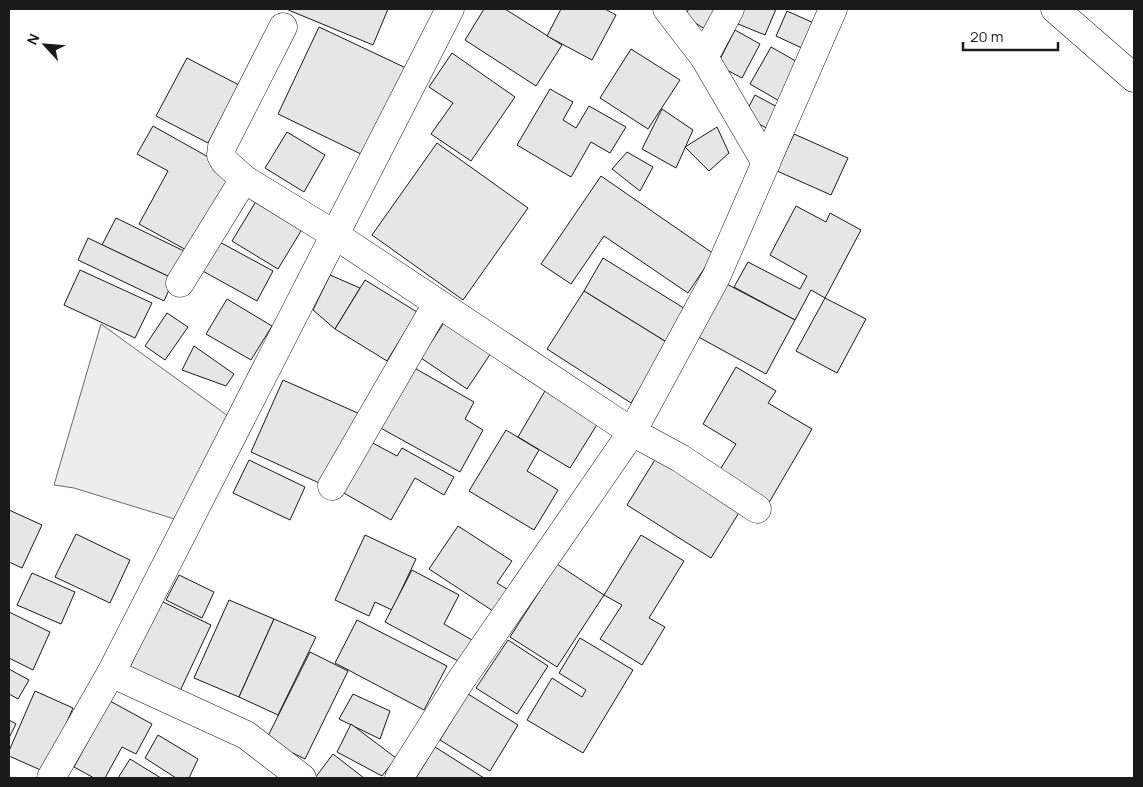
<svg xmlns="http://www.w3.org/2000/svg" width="1143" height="787" viewBox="0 0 1143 787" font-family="Manrope,sans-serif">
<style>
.built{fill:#ededed;stroke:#6a6a6a}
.building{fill:#e6e6e6;stroke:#1a1a1a}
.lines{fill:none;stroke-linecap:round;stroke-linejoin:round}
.minor-casing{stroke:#1a1a1a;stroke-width:29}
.minor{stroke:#fff;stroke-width:28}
</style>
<rect width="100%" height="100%" fill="#fff"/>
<path class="built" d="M101 324 235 421 181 521 74 488 54 485Z"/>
<g class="building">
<path d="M286 9H388L373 45Z"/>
<path d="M484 9H505L562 45 536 86 465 40Z"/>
<path d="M561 9H605L616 15 592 60 547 36Z"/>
<path d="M689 9H722L708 31 684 16Z"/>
<path d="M744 9H776L765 35 738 24Z"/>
<path d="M787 11 816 24 804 49 776 36Z"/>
<path d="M319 27 406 68 365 156 278 114Z"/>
<path d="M735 30 760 44 742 78 717 65Z"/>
<path d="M771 47 801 64 781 102 750 84Z"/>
<path d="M631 49 680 80 648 129 600 98Z"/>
<path d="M452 53 515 97 471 161 431 134 453 103 429 87Z"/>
<path d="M187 58 239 85 208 143 156 116Z"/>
<path d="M550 89 573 102 563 120 576 128 589 106 626 127 610 153 591 142 571 177 517 145Z"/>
<path d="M755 95 781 109 770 130 744 116Z"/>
<path d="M662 109 693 130 676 168 642 149Z"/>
<path d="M153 126 235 172 190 252 139 224 168 171 137 154Z"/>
<path d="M717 127 729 153 709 171 685 147Z"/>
<path d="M287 132 325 155 304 192 265 168Z"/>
<path d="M794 134 848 158 831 195 777 171Z"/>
<path d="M437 143 528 208 463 300 372 235Z"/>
<path d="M627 152 653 167 640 191 612 169Z"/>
<path d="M601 176 714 254 688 293 604 236 571 284 541 264Z"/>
<path d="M261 193 307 221 278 269 232 241Z"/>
<path d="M796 206 826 222 830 213 861 230 825 298 811 290 795 320 734 287 748 262 800 289 807 276 770 255Z"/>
<path d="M116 218 186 252 174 279 102 245Z"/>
<path d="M88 238 174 279 164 301 78 260Z"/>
<path d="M216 240 273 271 257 301 199 269Z"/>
<path d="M603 258 687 310 668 343 584 291Z"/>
<path d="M80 270 152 303 135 338 64 305Z"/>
<path d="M330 275 360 288 335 329 313 310Z"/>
<path d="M365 280 417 312 387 361 335 329Z"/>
<path d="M721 281 795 320 766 374 693 334Z"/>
<path d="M584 291 668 343 631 403 547 349Z"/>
<path d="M825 298 866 319 837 373 796 351Z"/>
<path d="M227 299 272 326 251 360 206 334Z"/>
<path d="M167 313 188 327 165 360 145 346Z"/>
<path d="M445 321 491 353 467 389 421 358Z"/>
<path d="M194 346 234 374 226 386 182 370Z"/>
<path d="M411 366 474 402 465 419 483 430 460 472 377 426Z"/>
<path d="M736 367 776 391 768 403 812 429 767 506 716 476 736 444 703 424Z"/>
<path d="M283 380 360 414 328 487 251 452Z"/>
<path d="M545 391 598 423 570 468 518 437Z"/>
<path d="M506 430 539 450 527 471 558 490 534 530 469 491Z"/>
<path d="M369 441 397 456 402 448 454 477 444 495 415 478 391 520 342 492Z"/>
<path d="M656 458 740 511 711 558 627 505Z"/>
<path d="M249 460 305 487 290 520 233 493Z"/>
<path d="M9 510 42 525 22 568 9 562Z"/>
<path d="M458 526 512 561 497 583 510 591 496 613 429 569Z"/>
<path d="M76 534 130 560 110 603 55 577Z"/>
<path d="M365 535 416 559 392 610 375 602 369 616 335 600Z"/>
<path d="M641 535 684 561 649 618 665 627 642 665 600 639 622 605 604 595Z"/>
<path d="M557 564 604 595 557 667 510 637Z"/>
<path d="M412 570 459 595 444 624 472 640 460 662 385 622Z"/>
<path d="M32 573 75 592 61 624 17 605Z"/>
<path d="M179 575 214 592 202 618 166 600Z"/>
<path d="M229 600 274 619 239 697 194 678Z"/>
<path d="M161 601 211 625 180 691 130 667Z"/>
<path d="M9 612 50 632 33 670 9 658Z"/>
<path d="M274 619 316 637 278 715 239 697Z"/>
<path d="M357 620 447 666 424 710 335 663Z"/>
<path d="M580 638 633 670 583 753 527 720 552 678 582 697 586 690 559 673Z"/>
<path d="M508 640 548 666 517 714 476 688Z"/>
<path d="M310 652 348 671 305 759 266 740Z"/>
<path d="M9 669 29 680 18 699 9 694Z"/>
<path d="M35 691 73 708 45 772 9 756V751Z"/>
<path d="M353 694 390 711 380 739 339 719Z"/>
<path d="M468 694 518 725 490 771 440 740Z"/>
<path d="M110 701 152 724 136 754 122 747 105 778H94L74 767Z"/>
<path d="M9 720 16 724 9 738Z"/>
<path d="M351 724 396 758 382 776 337 752Z"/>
<path d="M158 735 198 759 189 778H176L145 758Z"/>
<path d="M435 747 484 778H416Z"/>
<path d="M333 754 364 778H315Z"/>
<path d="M130 759 161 778H118Z"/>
</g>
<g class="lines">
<g class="minor-casing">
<g id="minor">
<path d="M667 9 704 57 766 163"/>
<path d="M1055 9 1134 78"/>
<path d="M283 27 222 147 221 155 225 162 244 179 335 235 632 432 680 458 757 509"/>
<path d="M704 57 730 9"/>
<path d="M180 283 244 179"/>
<path d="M332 486 437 304"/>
<path d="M111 673 246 735 302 778"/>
<path d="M51 778 111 673 450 9"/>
<path d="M399 778 459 683 632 432 716 277 833 9"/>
</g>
</g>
<use href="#minor" class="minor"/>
</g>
<rect width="1143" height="787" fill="none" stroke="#1a1a1a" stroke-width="20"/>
<g transform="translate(45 45) rotate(296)" stroke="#ffffff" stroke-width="4" paint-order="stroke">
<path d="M0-4L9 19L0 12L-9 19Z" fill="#1a1a1a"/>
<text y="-8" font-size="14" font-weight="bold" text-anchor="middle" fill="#1a1a1a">N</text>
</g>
<path d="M963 42v8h95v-8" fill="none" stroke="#1a1a1a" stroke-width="2.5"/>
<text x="970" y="42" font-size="15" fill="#1a1a1a" stroke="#ffffff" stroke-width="4" paint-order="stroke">20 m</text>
</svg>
